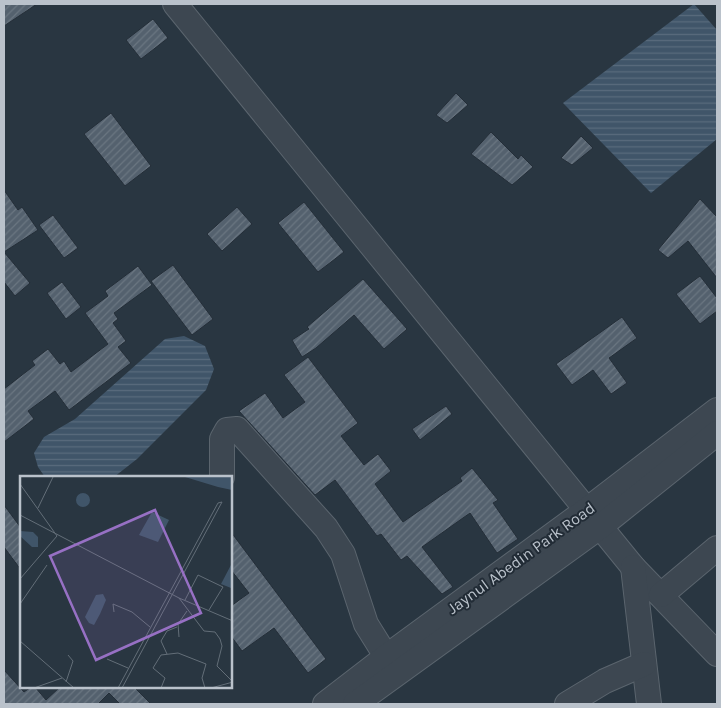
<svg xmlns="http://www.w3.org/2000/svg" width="721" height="708" viewBox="0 0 721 708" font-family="Karla,sans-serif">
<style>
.water{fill:url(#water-rules)}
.building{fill:url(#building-hatch);stroke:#242e38}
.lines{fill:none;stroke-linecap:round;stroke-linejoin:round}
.minor-casing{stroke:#5b656e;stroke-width:26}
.minor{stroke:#3d4751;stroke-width:24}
.labels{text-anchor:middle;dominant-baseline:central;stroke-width:4;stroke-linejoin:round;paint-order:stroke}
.street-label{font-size:16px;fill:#bac2cb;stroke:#222c36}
.inset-road{fill:none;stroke:#636e78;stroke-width:1}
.view{fill:#9770c4;fill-opacity:0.15;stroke:#9770c4;stroke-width:2.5}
.inset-edge{fill:none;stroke:#bac2cb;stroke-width:2.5}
</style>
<defs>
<pattern id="water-rules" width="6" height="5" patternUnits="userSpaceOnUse" patternTransform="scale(1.25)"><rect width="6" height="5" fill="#405569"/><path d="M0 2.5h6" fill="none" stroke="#5a6c7d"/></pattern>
<pattern id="building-hatch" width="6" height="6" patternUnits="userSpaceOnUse" patternTransform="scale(1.25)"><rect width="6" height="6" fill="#54616e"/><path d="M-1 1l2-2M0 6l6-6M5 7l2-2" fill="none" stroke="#6a7681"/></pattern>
</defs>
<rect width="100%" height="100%" fill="#293641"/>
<g class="water">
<path d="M694 4 717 30V139L651 193 563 103Z"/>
<path d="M184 336 205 346 214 369 206 390 137 459 114 477H45L38 467 34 453 44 437 75 419 165 339Z"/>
</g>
<g class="building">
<path d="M4 4H37L4 26Z"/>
<path d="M153 19 168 38 141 59 126 40Z"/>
<path d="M456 93 468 105 447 123 436 115Z"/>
<path d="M111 113 151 166 125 186 84 134Z"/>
<path d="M491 132 518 159 521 155 533 167 512 185 471 154Z"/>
<path d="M581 136 593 148 572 165 561 158Z"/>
<path d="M4 190 18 210 22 207 38 230 4 252 30 283 15 296 4 282Z"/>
<path d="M700 199 717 217V278L688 241 668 258 658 250Z"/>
<path d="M304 202 344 252 318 272 278 223Z"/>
<path d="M237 207 252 224 222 251 207 234Z"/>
<path d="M53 215 78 248 64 258 39 225Z"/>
<path d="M173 265 213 319 192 335 151 281Z"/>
<path d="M138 266 152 285 114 313 118 319 113 323 126 341 118 347 131 363 69 410 55 391 28 411 34 419 4 442V389L35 365 32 361 48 349 60 364 64 361 71 372 108 344 85 313 108 296 105 291Z"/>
<path d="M700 276 717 298V311L700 324 676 294Z"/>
<path d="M363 279 407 329 384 349 354 315 316 348 302 357 292 340 309 329 307 327Z"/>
<path d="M62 282 81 307 66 319 47 293Z"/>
<path d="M622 317 637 338 609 358 627 383 611 394 593 370 572 385 556 364Z"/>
<path d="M308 357 358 423 341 436 364 465 378 454 391 471 375 484 403 522 462 481 460 478 472 468 498 500 493 503 518 539 497 553 470 513 422 547 453 587 442 594 407 556 401 560 381 534 377 536 335 480 315 495 239 411 265 393 283 418 305 402 284 375Z"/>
<path d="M446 406 452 414 420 440 412 429Z"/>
<path d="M4 505 21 528V570L4 547Z"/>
<path d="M231 532 326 659 308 673 274 628 242 651 231 636V606L249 593 231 570Z"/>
<path d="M4 670 24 692 31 687H35L46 700 60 687H134L151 704H120L109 693 98 704H4Z"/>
</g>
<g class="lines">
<g class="minor-casing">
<g id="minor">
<path d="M175 4 633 567 717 654"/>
<path d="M222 477V439L227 430 237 429 326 528 343 554 366 624 394 669"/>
<path d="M633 567 649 704"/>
<path d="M661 595 717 548"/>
<path d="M325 704 386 657 588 509 717 410"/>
<path d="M355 704 601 526 717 433"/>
<path d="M567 704 605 681 644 664"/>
</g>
</g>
<use href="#minor" class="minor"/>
</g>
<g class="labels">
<g class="street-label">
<text transform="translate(521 558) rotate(-36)">Jaynul Abedin Park Road</text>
</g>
</g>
<g transform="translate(20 476)">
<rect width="212" height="212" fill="#293641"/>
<path d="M165 1H212V14L198 11ZM56 24a7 7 0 1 1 14 0a7 7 0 1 1-14 0ZM132 36 149 44 138 66 119 59ZM0 55 13 56 18 61V71H12L0 60ZM212 87V111L211 112 201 108ZM83 118 86 124 80 138 74 149 69 147 65 141 76 119Z" fill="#405569"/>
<path class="inset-road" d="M0 8 37 60 0 103M18 32 33 1M0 39 159 122 213 145M159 122 184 155 195 156 200 163 202 170 197 190 213 206M165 124 178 99 203 111 189 134M0 128 27 89M94 136 93 128 112 136 130 151M159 161 158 148 167 135M0 165 54 212M147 178 141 165 147 155 157 151M87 183 108 192M46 206 53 185 48 179M14 212 42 202M98 212 198 27 202 26M102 212 202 26M141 212 145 202 133 192 141 179 158 177 186 188 182 202 185 212M191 212 213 206"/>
<path class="view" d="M135 34 181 137 76 184 30 80Z"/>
<rect width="212" height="212" class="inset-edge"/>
</g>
<rect width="721" height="708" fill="none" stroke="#bac2cb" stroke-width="10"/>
</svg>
